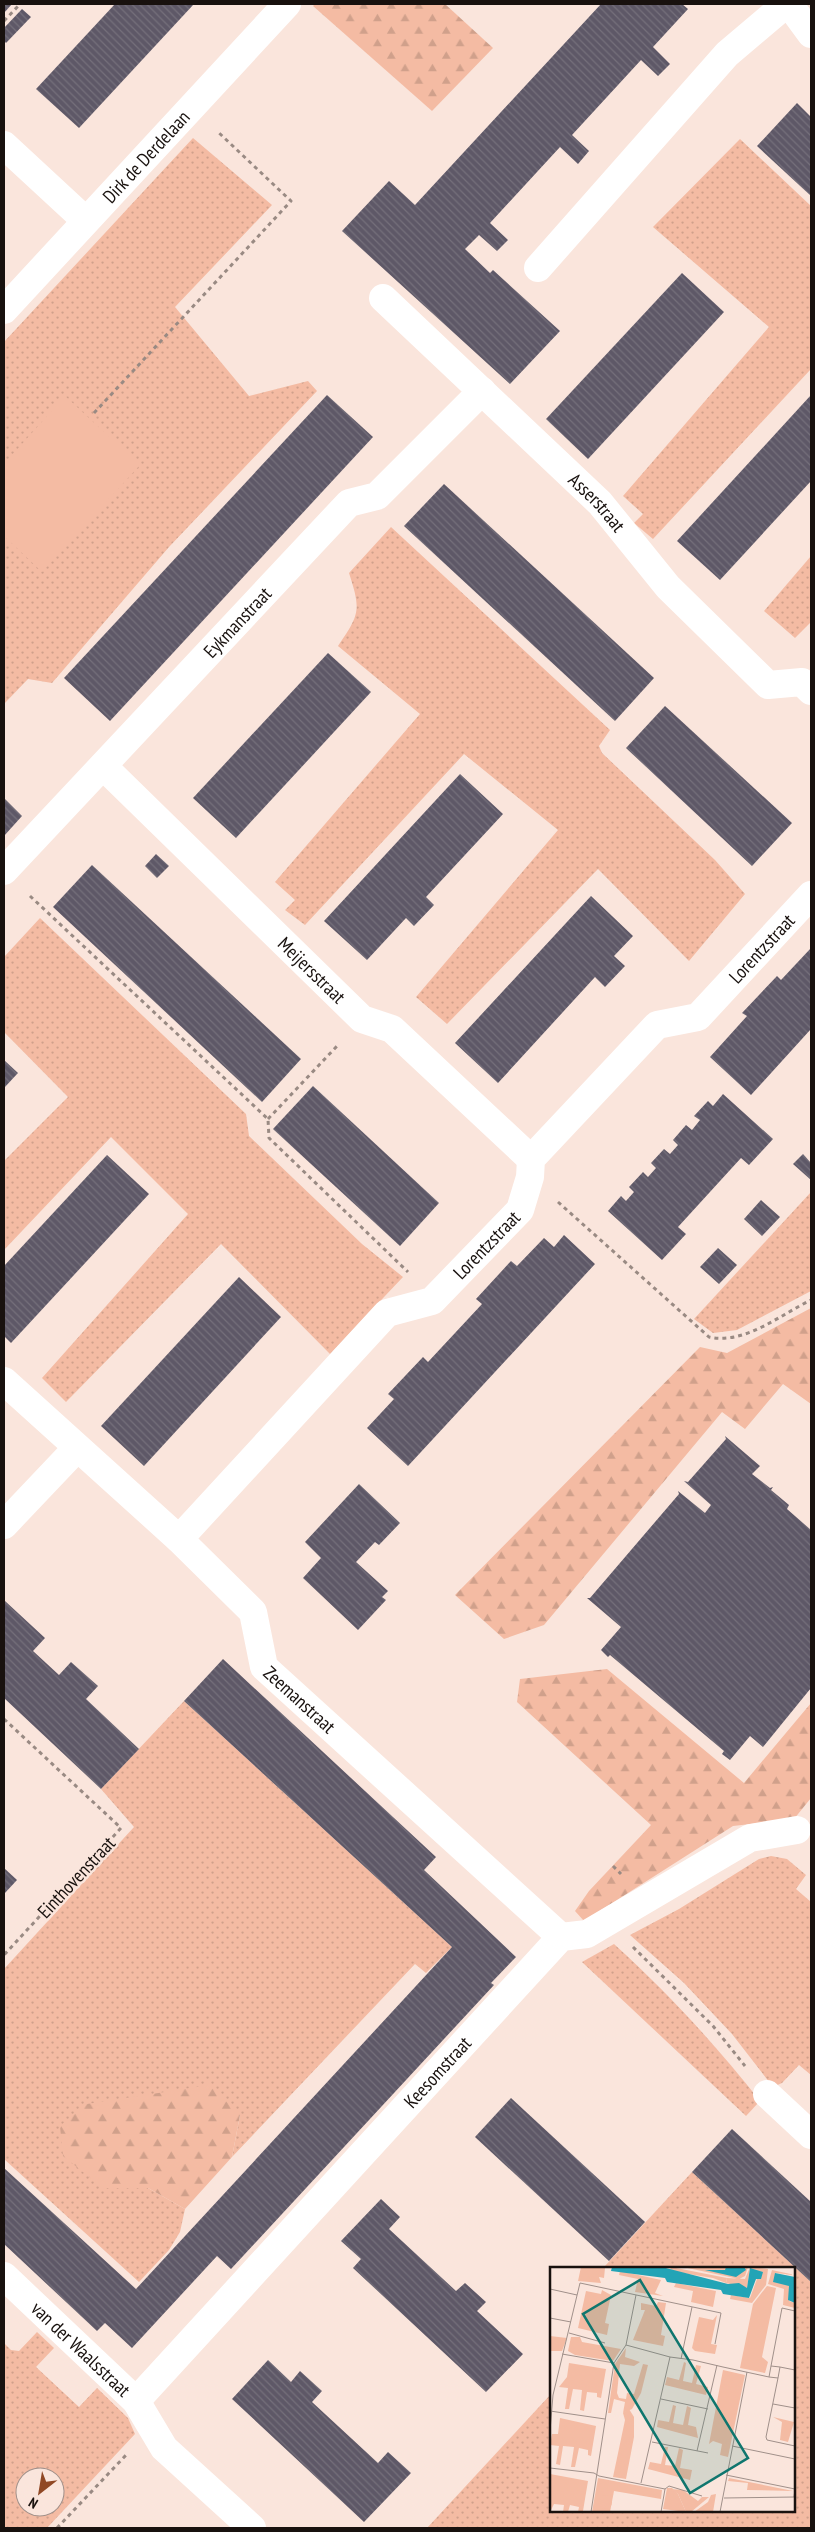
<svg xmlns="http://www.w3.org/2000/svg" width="815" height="2532" viewBox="0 0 815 2532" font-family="'PT Sans Narrow',sans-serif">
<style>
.grass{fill:url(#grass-dots);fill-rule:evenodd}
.forest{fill:url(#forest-firs)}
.pitch{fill:#f4bba3}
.building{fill:url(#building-back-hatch)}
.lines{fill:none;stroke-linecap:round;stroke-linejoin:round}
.path{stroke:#998a83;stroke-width:3;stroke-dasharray:4 4;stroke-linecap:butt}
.minor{stroke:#fff;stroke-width:28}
.labels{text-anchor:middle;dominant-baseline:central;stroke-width:5;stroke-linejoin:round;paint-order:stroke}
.street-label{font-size:19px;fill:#18110e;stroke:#fae5dc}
.inset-road{fill:none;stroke:#a0908a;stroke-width:1}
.view{fill:#0f766e;fill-opacity:0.15;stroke:#0f766e;stroke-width:2.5}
.inset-edge{fill:none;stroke:#18110e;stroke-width:2.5}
</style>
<defs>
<pattern id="grass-dots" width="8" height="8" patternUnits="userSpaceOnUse" patternTransform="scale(1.25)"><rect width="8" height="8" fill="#f4bba3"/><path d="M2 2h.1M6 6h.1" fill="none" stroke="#d0a08b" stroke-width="1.8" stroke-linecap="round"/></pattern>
<pattern id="forest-firs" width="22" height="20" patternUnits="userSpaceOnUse" patternTransform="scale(1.25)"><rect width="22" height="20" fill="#f4bba3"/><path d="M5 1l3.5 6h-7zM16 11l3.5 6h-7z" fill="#d0a08b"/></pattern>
<pattern id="building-back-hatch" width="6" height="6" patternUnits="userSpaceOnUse" patternTransform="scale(1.25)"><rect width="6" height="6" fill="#5e5867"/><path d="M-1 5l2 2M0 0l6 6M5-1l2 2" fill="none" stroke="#75707b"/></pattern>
</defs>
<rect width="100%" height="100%" fill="#fae5dc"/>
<g class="grass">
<path d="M193 138 272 205 175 307 249 396 308 381 317 391 169 547 52 683 28 679 4 704V342Z"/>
<path d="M740 139 811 206V369L653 539 634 523 643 514 623 496 769 327 653 227Z"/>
<path d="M391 527 610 730 599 746 602 753 715 860 745 894 689 961 598 869 447 1024 416 997 558 830 464 754 305 925 285 910 295 900 275 882 420 714 338 646C360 614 361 610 349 573Z"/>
<path d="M811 556V622L795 638 764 611Z"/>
<path d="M40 918 246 1114 249 1136 362 1244 403 1277 330 1354 221 1244 66 1402 42 1378 188 1214 111 1137 4 1250V1161L68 1097 4 1032V957Z"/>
<path d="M811 1192V1291L737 1330 713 1333 694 1319Z"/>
<path d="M184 1701 452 1947 426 1973 415 1964 232 2157 240 2115 103 2188H148L185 2209 180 2232 169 2250 139 2282 4 2159V1969L134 1827 101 1789Z"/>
<path d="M771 1856 787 1859 806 1875 796 1889 811 1902V2075L799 2065 782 2083 773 2087 732 2034 684 1983 630 1935 679 1909 759 1859Z"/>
<path d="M614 1944C670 1995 713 2042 760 2101L746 2116 582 1962Z"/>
<path d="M692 2172 811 2282V2528H427L551 2394V2511H794V2268H607L605 2266Z"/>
<path d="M37 2332 54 2348 36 2367 79 2407 97 2388 128 2418 135 2434 47 2528H4V2343L11 2350 19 2351ZM25 2477H55V2507H25Z"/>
</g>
<g class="forest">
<path d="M315 4H445L493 48 432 111 313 6Z"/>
<path d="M811 1308V1404L783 1384 745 1429 722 1412 544 1625 504 1639 455 1595 700 1347 727 1353Z"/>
<path d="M607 1669 744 1783 811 1703V1798L794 1819 733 1826 584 1921 575 1911 589 1891 651 1825 517 1702 520 1679Z"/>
<path d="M210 2085 240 2115 232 2157 185 2209 148 2188H103L63 2156 60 2126 87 2104Z"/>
</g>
<path class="pitch" d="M65 396 140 465 42 572 4 536V464Z"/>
<g class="building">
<path d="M4 4H12L4 13Z"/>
<path d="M115 4H194L79 128 36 89Z"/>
<path d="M601 4H682L688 9 653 47 670 64 658 76 641 60 572 135 589 151 578 164 560 147 490 223 508 240 497 251 479 235 465 249 490 273 493 270 560 331 510 384 342 231 389 181 415 205Z"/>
<path d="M22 9 31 17 6 43 4 41V28Z"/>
<path d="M797 103 811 117V196L757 146Z"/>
<path d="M682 273 724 312 588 459 546 419Z"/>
<path d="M327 395 373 437 110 721 64 678Z"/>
<path d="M811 395V481L720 580 677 541Z"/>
<path d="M444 484 654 678 615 721 404 526Z"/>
<path d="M328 653 371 692 236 838 193 798Z"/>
<path d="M665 706 792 823 752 866 626 748Z"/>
<path d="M460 774 503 814 426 897 434 905 414 926 406 918 367 960 324 921Z"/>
<path d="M4 798 22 816 4 836Z"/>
<path d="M156 854 169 866 157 878 145 866Z"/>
<path d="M92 865 301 1059 262 1102 53 907Z"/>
<path d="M591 896 633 936 614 956 625 966 605 987 595 977 498 1083 455 1043Z"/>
<path d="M811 948V1029L751 1095 710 1057 747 1016 742 1013 777 976 781 980Z"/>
<path d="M4 1060 18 1073 4 1088Z"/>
<path d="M313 1086 439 1203 400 1246 273 1129Z"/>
<path d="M723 1094 773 1139 749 1165 741 1158 678 1227 686 1234 662 1260 608 1211 621 1196 626 1201 634 1192 629 1187 643 1172 648 1177 656 1168 651 1163 664 1149 670 1154 678 1145 673 1140 686 1125 692 1130 700 1120 694 1116 708 1101 713 1106Z"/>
<path d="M803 1154 811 1163V1180L793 1164Z"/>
<path d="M107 1155 149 1194 11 1343 4 1336V1266Z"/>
<path d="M761 1200 780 1217 762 1236 744 1219Z"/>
<path d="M564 1235 595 1264 408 1466 367 1428 394 1399 388 1394 423 1357 428 1362 482 1304 476 1299 511 1261 517 1266 544 1238 554 1247Z"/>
<path d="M718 1248 737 1265 719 1284 700 1267Z"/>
<path d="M239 1277 281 1317 144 1466 101 1426Z"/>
<path d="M725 1436 760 1466 752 1474 770 1488 773 1487 771 1490 789 1505 787 1509 811 1530V1688L763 1747 750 1736 730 1760 722 1754 724 1751 674 1709 610 1655 608 1657 601 1650 621 1627 587 1598H590L679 1494 678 1491 705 1513 711 1505 684 1481 688 1482 726 1439Z"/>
<path d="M359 1484 400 1523 379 1545 375 1542 356 1562 388 1591 382 1597 386 1600 358 1630 303 1578 321 1558 305 1542Z"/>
<path d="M5 1601 45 1638 33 1651 59 1675 71 1662 98 1686 86 1699 139 1749 101 1789 4 1698Z"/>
<path d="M223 1659 436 1857 424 1870 516 1957 491 1983 494 1985 231 2269 217 2256 132 2348 105 2323 97 2331 4 2244V2168L136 2289 452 1947 184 1701Z"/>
<path d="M4 1868 17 1880 4 1894Z"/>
<path d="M511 2098 645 2222 609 2261 475 2137Z"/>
<path d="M732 2129 811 2202V2282L692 2172Z"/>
<path d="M381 2199 400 2217 389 2229 456 2291 465 2283 486 2302 477 2311 523 2354 486 2392 353 2268 361 2259 341 2241Z"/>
<path d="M268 2360 291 2382 300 2371 322 2391 312 2402 378 2463 388 2452 411 2473 364 2522 232 2399Z"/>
</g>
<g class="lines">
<g class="path">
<path d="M4 21 20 4"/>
<path d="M94 413 291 201 217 131"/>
<path d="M30 896 268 1119 269 1138 408 1272"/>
<path d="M268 1119 338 1045"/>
<path d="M558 1202 709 1337C744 1345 780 1315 811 1300"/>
<path d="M4 1719 121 1828 4 1955"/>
<path d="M613 1866 621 1874"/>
<path d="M633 1947 713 2026 745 2066"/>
<path d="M57 2528 127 2454"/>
</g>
<g class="minor">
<path d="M789 4 811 34"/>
<path d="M4 145 85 220"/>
<path d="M538 268 727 54 786 4"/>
<path id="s1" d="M383 298 600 503 668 587 768 685 802 682 811 691"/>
<path id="s2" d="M4 310 287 4"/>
<path id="s3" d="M103 766 362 1019 392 1029 531 1159"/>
<path id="s4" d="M4 871 349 503 377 496 482 391"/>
<path id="s5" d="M4 1381 179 1539 253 1612 264 1667 561 1937"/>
<path d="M4 1525 77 1448"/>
<path id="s6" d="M179 1539 387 1313 432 1301 520 1210 530 1177 531 1159 657 1025 698 1017 811 895"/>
<path d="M767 2094 811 2135"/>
<path id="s7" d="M4 2276 136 2401 164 2448 252 2528"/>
<path id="s8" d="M136 2401 561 1937 587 1934 750 1838 797 1830"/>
</g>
</g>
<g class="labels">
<g class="street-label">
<text stroke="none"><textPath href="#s2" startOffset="209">Dirk de Derdelaan</textPath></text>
<text stroke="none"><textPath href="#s1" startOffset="296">Asserstraat</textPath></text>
<text stroke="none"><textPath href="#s4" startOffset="341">Eykmanstraat</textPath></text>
<text stroke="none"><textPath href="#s6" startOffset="852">Lorentzstraat</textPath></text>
<text stroke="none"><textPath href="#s3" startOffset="292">Meijersstraat</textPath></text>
<text stroke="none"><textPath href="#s6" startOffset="432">Lorentzstraat</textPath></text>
<text stroke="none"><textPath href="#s5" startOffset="444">Zeemanstraat</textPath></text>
<text transform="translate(76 1877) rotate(-47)">Einthovenstraat</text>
<text stroke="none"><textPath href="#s8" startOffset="446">Keesomstraat</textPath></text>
<text stroke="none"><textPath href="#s7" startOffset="106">van der Waalsstraat</textPath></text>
</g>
</g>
<g transform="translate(550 2267)">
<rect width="245" height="245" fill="#fae5dc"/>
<path d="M31 0 55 1 54 11 49 10 51 16 28 14ZM133 0H198L195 9 189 12ZM200 0 218 2 216 18 202 36 180 32 181 28 200 31 207 12 200 1 197 21 176 16 177 11 195 12ZM222 3 245 8 225 6 240 19 239 34 245 36V41L233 38 234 22 218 17ZM70 4 111 13 105 26 113 29 85 25 88 12 69 8ZM126 16 166 24 163 40 141 35 143 24 124 20ZM217 19 226 21 212 90 218 95 215 106 190 101 203 37ZM52 23 61 28 55 56 59 57 57 68 28 61 36 24 51 27ZM108 35 116 36 111 68 115 69 113 79 83 73 95 43H91V36L106 39ZM167 48 161 77 167 78 165 87 145 84 142 81 149 50 163 53ZM0 69 17 71 12 84H0ZM21 70H30L32 75 71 82 63 94 25 88 18 84ZM134 95 136 96 133 114 142 116 146 98 151 99 146 117 158 120 156 128 115 118 117 110 129 113ZM19 96 56 102 51 131 47 130V126L37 125 34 144 30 143 32 123 23 122 19 142H15L18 121 9 120 17 110ZM173 103 195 108 178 190 170 188 172 177 163 174 159 177ZM123 138 126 139 123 156 133 158 137 139 141 141 138 158 146 160 148 171 107 160 108 153 119 155ZM79 142 84 150V170L76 212 63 210 75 153 73 146ZM223 150 244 155 238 175 230 173 232 155ZM10 151 46 159 41 189 38 188V183L29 181 25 200H21L24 180 13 179 10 198 6 197 9 179 0 178 2 167H8ZM115 180H118L115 198 125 199 129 181 133 183 130 201 142 203 140 213 98 202 100 195 111 197ZM0 207 38 214 33 244 28 245 29 240 20 238 18 245H13L14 238 4 237 0 245ZM48 211 112 223 111 232 64 224 60 245H42ZM179 211 243 224 197 223 198 216 178 214ZM117 221H122L128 227 136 245 113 242ZM166 227 163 245H144L158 235 161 228Z" fill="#f4bba3"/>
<path d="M121 0 177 11 176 16 163 11 120 4ZM76 81 75 90 90 95 84 99 70 97 67 126 69 131 76 132 77 126 84 127 93 97 98 98 91 126 82 142 73 146 75 135 64 132 61 146H58L65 97ZM121 222 133 223 148 234 152 230H159L141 245H136L128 227Z" fill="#f4bba3"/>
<path d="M48 235a7 7 0 1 1 14 0a7 7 0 1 1-14 0Z" fill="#f4bba3"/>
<path d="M62 0H112L178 17 189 16 197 21 200 1 213 5 211 12H206L199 31 173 27 171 23 117 15 115 11 61 4ZM176 0H194L196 3 186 10 155 3H175ZM225 6 245 10V36L238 33 239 19 223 15Z" fill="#23a4b6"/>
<path class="inset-road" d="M0 22 27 28M0 51 21 55M19 66 55 76M76 78 120 90 143 93 173 100 219 110 228 111 230 100 221 99 219 110M12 87 64 96M131 92 142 40M64 96 76 78 86 28M221 99 232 41 245 44M230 100 245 103M228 111 216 170 217 173 245 179M111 132 158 142M223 137 245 141M0 144 55 152M0 164 3 128 30 16 171 46 165 77M102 175 158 186M182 179 245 192M147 184 167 98M0 201 44 206 49 209 115 222 119 219 152 229M176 208 245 222 244 230M91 216 120 90M174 231 245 230M41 245 64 96M111 245 115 222M170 245 197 105"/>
<path class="view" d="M90 13 198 191 140 226 33 47Z"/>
<rect width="245" height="245" class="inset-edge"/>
</g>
<rect width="815" height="2532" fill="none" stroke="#18110e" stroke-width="10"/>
<g transform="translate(40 2492) rotate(211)"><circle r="24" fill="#fae5dc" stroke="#a0908a"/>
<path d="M0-4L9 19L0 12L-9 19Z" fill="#904825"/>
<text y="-8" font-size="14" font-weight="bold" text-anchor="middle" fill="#18110e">N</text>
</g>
</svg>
